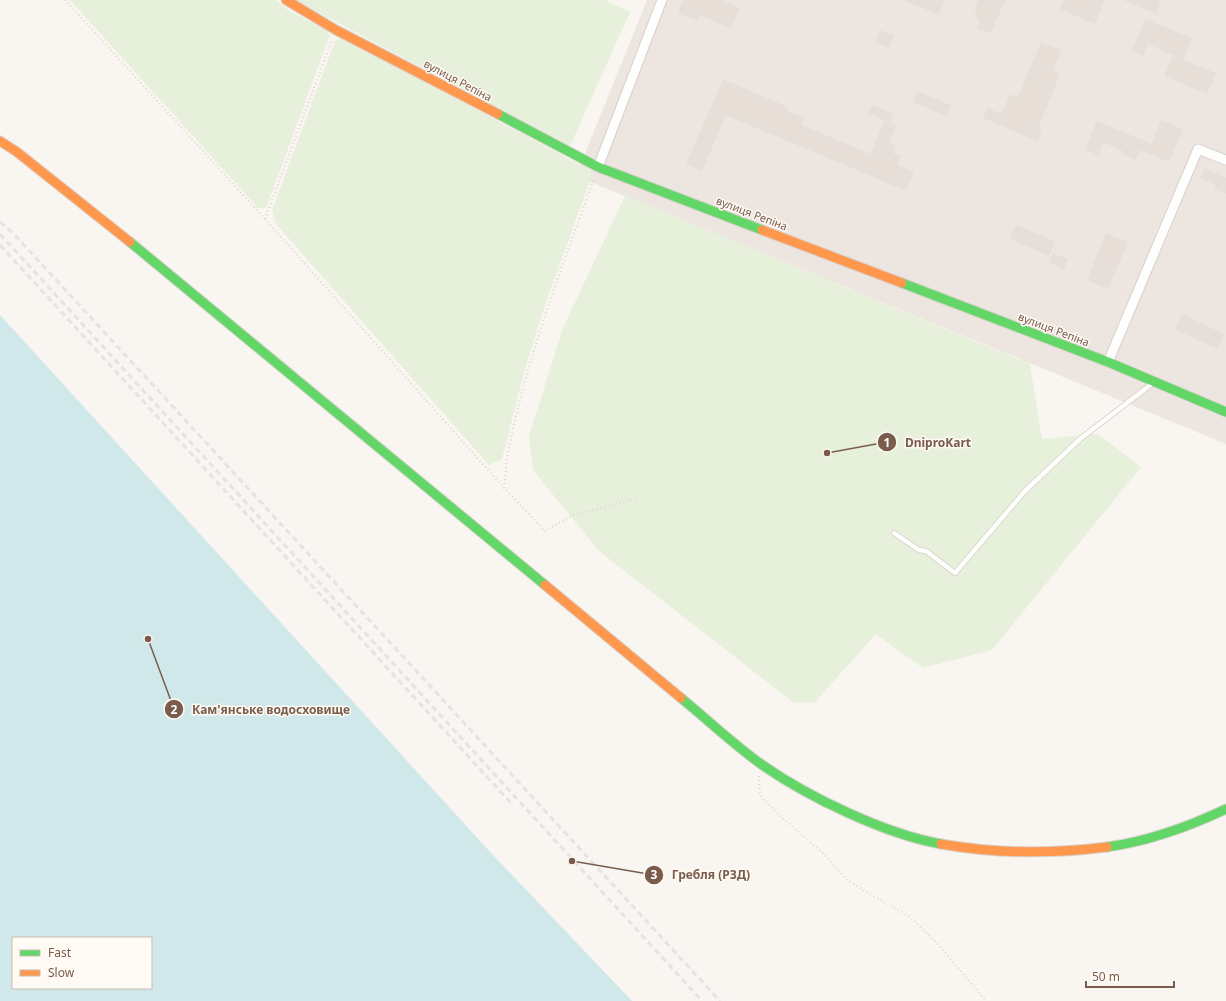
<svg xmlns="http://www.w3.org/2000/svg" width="1226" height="1001" viewBox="0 0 1226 1001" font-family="'Noto Sans',sans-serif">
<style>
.industrial{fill:#ede5e0}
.green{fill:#e7f0db}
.water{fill:#d0e8ea;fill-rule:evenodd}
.building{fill:#e6ded7}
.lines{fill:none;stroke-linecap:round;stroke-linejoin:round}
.lane-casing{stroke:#d7d1cb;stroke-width:6}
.street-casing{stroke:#d7d1cb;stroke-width:11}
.fast-casing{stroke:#d9d2cb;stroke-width:11}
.slow-casing{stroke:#d9d2cb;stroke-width:11}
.path{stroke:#dcd5d0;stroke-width:2;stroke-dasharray:1 3;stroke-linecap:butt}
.lane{stroke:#fefefd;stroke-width:4.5}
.street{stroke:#fefefd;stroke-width:9}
.fast{stroke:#63d668;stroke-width:9}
.slow{stroke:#ff974d;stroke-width:9}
.rail{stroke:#e6e3e7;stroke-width:3;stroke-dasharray:6 4;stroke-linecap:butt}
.labels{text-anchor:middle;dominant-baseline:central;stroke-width:3;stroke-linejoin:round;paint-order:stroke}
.street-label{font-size:11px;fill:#7a5c4d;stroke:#fffaf3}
.leader{fill:none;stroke:#7a5c4d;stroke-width:1.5}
.callout-dot{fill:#7a5c4d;stroke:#fffaf3;stroke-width:1.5}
.mark-label{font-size:12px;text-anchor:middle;font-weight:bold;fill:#fff}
.callout-label{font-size:12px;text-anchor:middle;font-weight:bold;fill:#7a5c4d;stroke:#fffaf3;stroke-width:3;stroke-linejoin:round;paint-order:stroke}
</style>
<rect width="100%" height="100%" fill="#f9f5f0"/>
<path class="industrial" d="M647 0H1226V444L576 176Z"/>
<g class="green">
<path d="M70 0H276L289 11 326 30 330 35 266 208H258Z"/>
<path d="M295 0H605L630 12 570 146Z"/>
<path d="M342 38 590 170 592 175 545 305 524 372 502 459 489 465 276 224 272 210 335 41Z"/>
<path d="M625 196 1030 364 1042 439 1098 434 1141 467 992 650 923 668 876 634 815 702 794 703 599 551 533 470 529 436 563 328Z"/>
</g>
<path class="water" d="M0 315 492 854 632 1001H0ZM13 938H151V988H13Z"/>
<g class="building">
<path d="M683 0H723L740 8 731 29 700 15 697 21 678 13Z"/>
<path d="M903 0H945L939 15Z"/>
<path d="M978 0H1005L991 33 977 28 980 20 975 17 977 11 974 10Z"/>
<path d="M1064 0H1104L1095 24 1060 9Z"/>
<path d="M1123 0H1161L1156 14Z"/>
<path d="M1145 19 1192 38 1183 60 1216 73 1207 94 1164 76 1173 55 1148 44 1143 56 1132 51Z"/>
<path d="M880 30 894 35 889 48 875 42Z"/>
<path d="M1041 42 1061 50 1053 71 1060 74 1038 129 1042 131 1037 141 983 118 987 108 1002 114 1010 94 1018 97Z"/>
<path d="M723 79 788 107 787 111 804 118 801 125 871 154 884 121 896 126 889 143 896 146 893 153 901 156 897 165 914 172 906 191 726 115 702 171 686 164Z"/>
<path d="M917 91 951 105 946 116 913 102Z"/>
<path d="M872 105 894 114 890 123 868 113Z"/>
<path d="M1161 120 1183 129 1169 162 1140 150 1136 160 1121 154 1123 151 1103 142 1098 155 1085 150 1097 121 1152 144Z"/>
<path d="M1204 168 1226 178V194L1214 189 1216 185 1200 178Z"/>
<path d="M1016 225 1055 241 1049 256 1010 239Z"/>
<path d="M1106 233 1128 242 1108 289 1087 280Z"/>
<path d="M1053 253 1068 259 1064 269 1049 263Z"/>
<path d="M1182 314 1224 334 1217 349 1175 329Z"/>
</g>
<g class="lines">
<g class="lane-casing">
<path id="lane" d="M894 533 919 550 926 551 955 573 1025 491 1080 439 1153 383"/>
</g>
<g class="street-casing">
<g id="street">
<path d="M598 167 662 0"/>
<path d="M1108 362 1198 149 1226 160"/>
</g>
</g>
<g class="fast-casing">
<g id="fast">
<path d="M498 114 598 167 762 230"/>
<path d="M130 242 545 585"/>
<path d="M902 283 1108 362 1226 412"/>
<path d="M681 698C708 720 733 744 761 764 808 797 885 834 941 844"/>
<path d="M1107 847C1150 841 1188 827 1226 809"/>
</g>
</g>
<g class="slow-casing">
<g id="slow">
<path d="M286 0 336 30 498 114"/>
<path d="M0 141 17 152 130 242"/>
<path d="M762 230 902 283"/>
<path d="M545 585 681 698"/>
<path d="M941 844C997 854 1051 854 1107 847"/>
</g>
</g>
<g class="path">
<path d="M65 0 265 219 504 488 545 531 571 516 638 498"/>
<path d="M265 219 332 40"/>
<path d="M504 488C506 473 506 457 510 443 529 352 562 266 594 179"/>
<path d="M759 776 760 795 780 816 822 852 848 881 910 917 936 942 986 1001"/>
</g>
<use href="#lane" class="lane"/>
<use href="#street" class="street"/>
<use href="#fast" class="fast"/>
<use href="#slow" class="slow"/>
<g class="rail">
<path d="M0 222 13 233 720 1001"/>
<path d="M0 234 702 1001"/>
<path d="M0 245 511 803"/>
</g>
</g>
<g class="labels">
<g class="street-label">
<text transform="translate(458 80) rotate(28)">вулиця Репіна</text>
<text transform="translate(752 213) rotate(21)">вулиця Репіна</text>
<text transform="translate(1054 329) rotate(21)">вулиця Репіна</text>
</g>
</g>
<path class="leader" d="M827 453L887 442M148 639L174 709M572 861L654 875"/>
<g class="callout-dot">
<circle cx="827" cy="453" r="4"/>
<circle cx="148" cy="639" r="4"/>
<circle cx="572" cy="861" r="4"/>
<circle cx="887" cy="442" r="10"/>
<circle cx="174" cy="709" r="10"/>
<circle cx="654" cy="875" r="10"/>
</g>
<g class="mark-label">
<text x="887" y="447">1</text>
<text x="174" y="714">2</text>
<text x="654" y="879">3</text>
</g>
<g class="callout-label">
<text x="938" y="447">DniproKart</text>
<text x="271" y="714">Кам'янське водосховище</text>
<text x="711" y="879">Гребля (РЗД)</text>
</g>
<rect x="12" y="937" width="140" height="52" fill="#fffaf3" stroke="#cabbb1"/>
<rect x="20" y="950" width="20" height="6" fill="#63d668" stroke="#cabbb1"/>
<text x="48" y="957" font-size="12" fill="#7a5c4d">Fast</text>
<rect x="20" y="970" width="20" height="6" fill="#ff974d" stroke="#cabbb1"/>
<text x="48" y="977" font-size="12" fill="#7a5c4d">Slow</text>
<path d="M1086 981v6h88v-6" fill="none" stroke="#7a5c4d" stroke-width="2"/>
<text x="1092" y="981" font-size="12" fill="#7a5c4d" stroke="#fffaf3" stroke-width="3" paint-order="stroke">50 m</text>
</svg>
